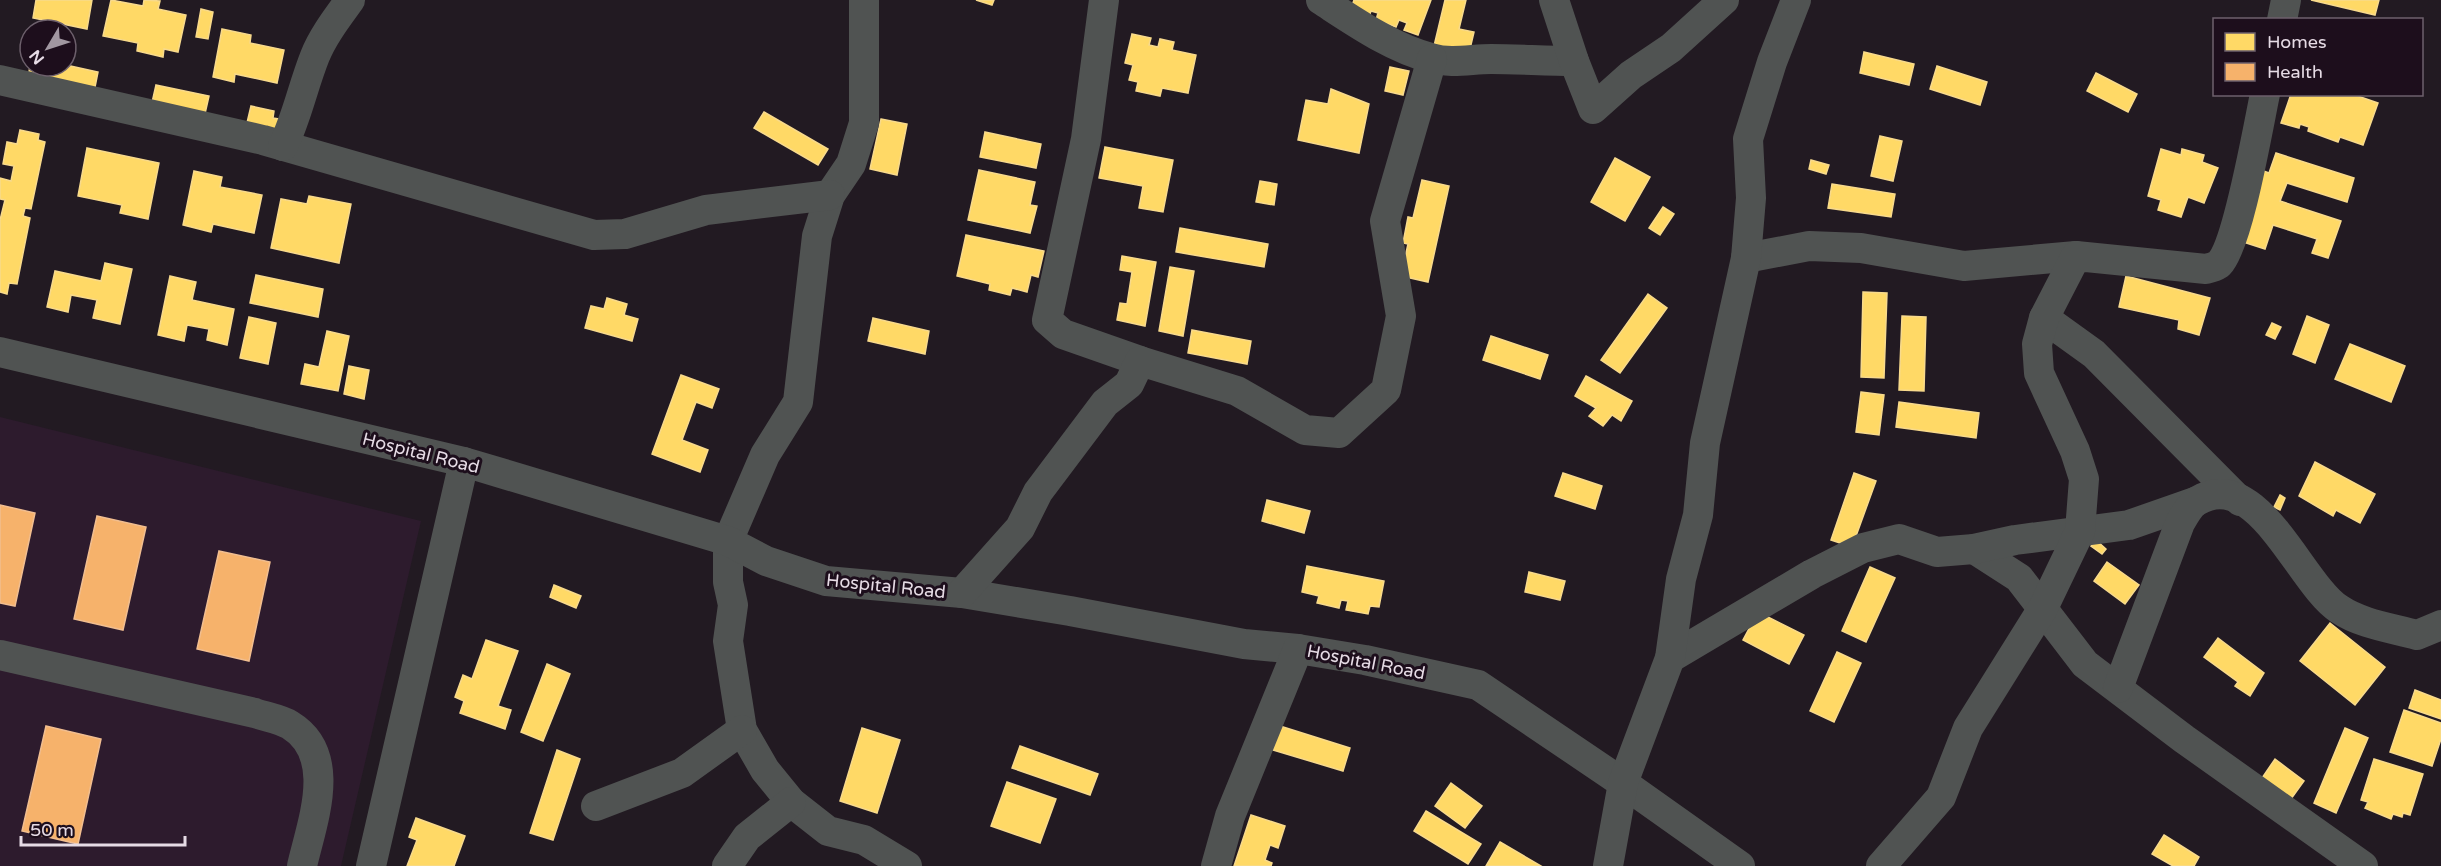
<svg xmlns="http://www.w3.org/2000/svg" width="2441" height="866" viewBox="0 0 2441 866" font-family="'Varela Round',sans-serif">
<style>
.built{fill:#2d1b2d}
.homes{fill:#ffd966;stroke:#f8da8c;stroke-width:1.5}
.health{fill:#f6b26b;stroke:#f1be90;stroke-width:1.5}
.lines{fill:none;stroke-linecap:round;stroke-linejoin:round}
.minor{stroke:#505352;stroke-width:30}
.labels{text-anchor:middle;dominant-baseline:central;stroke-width:6;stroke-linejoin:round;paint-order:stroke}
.street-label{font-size:18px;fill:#e6dbe5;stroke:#1d0e1c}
</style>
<rect width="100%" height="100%" fill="#221a22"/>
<path class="built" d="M0 417 421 521 341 866H0Z"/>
<g class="homes">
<path d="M36 0H92L87 29 33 18Z"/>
<path d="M111 0 143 6 144 0 160 1 158 9 186 15 178 52 164 49 163 57 137 51 138 43 103 36Z"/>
<path d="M976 0H994L992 5Z"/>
<path d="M1354 0H1431L1418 35 1404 30 1407 23 1399 20 1396 27 1376 20 1378 13 1371 11 1369 17 1350 11Z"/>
<path d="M1445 0H1466L1459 29 1474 32 1469 53 1434 46Z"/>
<path d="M2311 0H2379L2375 15Z"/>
<path d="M201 9 213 12 208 39 196 37Z"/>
<path d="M222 29 251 35 250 43 284 50 277 83 235 74 234 82 213 77Z"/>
<path d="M1132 34 1151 38 1149 45 1158 47 1160 39 1174 42 1172 50 1196 55 1188 93 1162 88 1160 96 1136 91 1138 82 1129 80 1133 65 1125 63Z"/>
<path d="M1864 52 1914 64 1909 85 1860 73Z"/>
<path d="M66 65 98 72 94 92 28 78 30 66Z"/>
<path d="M1937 66 1987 82 1980 105 1930 89Z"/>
<path d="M1390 67 1409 71 1403 95 1385 91Z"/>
<path d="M2096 73 2137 94 2128 112 2087 91Z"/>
<path d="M156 85 209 96 204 118 151 107Z"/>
<path d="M1331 89 1369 104 1359 153 1298 140 1306 100 1328 104Z"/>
<path d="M2291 94H2352L2378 103 2363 145 2340 137 2338 142 2308 131 2309 127 2300 124 2299 128 2281 123Z"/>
<path d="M251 106 274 111 273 118 286 120 282 135 246 127Z"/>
<path d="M764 112 828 149 818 165 754 128Z"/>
<path d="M881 119 907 124 897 175 870 169Z"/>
<path d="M20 130 39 134 38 140 45 142 31 209 25 208 23 216 30 218 17 284 9 283 7 294 0 292V220L5 200 0 199V178L11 181 14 166 3 164 7 142 17 144Z"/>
<path d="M985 132 1041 144 1036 168 980 157Z"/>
<path d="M1880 136 1902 141 1893 181 1871 176Z"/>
<path d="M1105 147 1173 160 1163 212 1139 208 1143 186 1099 178Z"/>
<path d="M87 148 159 163 148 219 120 213 122 205 78 196Z"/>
<path d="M2161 149 2181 155 2182 149 2204 155 2202 162 2218 168 2204 203 2188 197 2181 217 2158 210 2161 200 2148 196Z"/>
<path d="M2276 153 2354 178 2347 202 2287 183 2280 201 2341 221 2328 258 2312 253 2317 239 2273 225 2265 249 2237 240 2261 170 2269 173Z"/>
<path d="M1615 158 1650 177 1625 221 1591 202Z"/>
<path d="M1811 160 1829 165 1826 174 1809 169Z"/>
<path d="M979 170 1035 182 1030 205 1037 206 1030 233 968 220Z"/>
<path d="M194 171 222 177 220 187 262 195 254 233 213 224 211 232 183 225Z"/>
<path d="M1422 180 1449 186 1428 282 1401 276 1408 244 1403 243 1408 217 1413 218Z"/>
<path d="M1260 181 1277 184 1274 205 1256 202Z"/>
<path d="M1832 184 1895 194 1891 217 1828 208Z"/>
<path d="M309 196 351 204 339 263 271 248 281 199 307 204Z"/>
<path d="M1663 207 1674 214 1660 235 1649 228Z"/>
<path d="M1180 228 1268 244 1264 267 1176 252Z"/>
<path d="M966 235 1044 251 1038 277 1031 275 1027 292 1012 288 1010 295 989 290 990 284 957 276Z"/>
<path d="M1122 256 1156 262 1145 326 1117 320 1120 303 1127 304 1132 272 1120 270Z"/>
<path d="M105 263 132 269 120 324 93 318 97 300 71 295 68 312 47 307 55 271 101 281Z"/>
<path d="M1170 267 1194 271 1183 336 1159 331Z"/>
<path d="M256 275 323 289 318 317 250 303Z"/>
<path d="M170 276 196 282 192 300 234 309 227 345 207 340 209 329 187 325 184 341 158 335Z"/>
<path d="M2126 276 2210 298 2199 335 2178 329 2179 320 2119 307Z"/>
<path d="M1863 292 1887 293 1884 378 1861 377Z"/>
<path d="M1648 294 1667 308 1620 373 1601 360Z"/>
<path d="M607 298 627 304 624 315 638 319 632 341 585 328 591 306 604 309Z"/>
<path d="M1902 316 1926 317 1924 391 1899 390Z"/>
<path d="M2307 316 2329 325 2315 363 2293 354Z"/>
<path d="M249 317 276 323 268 364 240 358Z"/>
<path d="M873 318 929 331 925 354 868 341Z"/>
<path d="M2272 323 2281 327 2275 339 2266 335Z"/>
<path d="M1192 330 1251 341 1247 364 1188 353Z"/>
<path d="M327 331 349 336 338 391 301 384 305 364 319 367Z"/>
<path d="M1491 336 1548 355 1540 379 1483 360Z"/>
<path d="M2350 344 2405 366 2391 402 2335 379Z"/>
<path d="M349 366 369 370 364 399 344 394Z"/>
<path d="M681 375 719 389 712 408 696 402 682 440 708 450 700 472 652 454Z"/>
<path d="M1586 376 1632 401 1621 421 1612 415 1603 426 1589 416 1596 408 1575 396Z"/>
<path d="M1861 392 1884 395 1879 435 1856 432Z"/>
<path d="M1899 402 1979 413 1976 438 1896 427Z"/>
<path d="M2315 462 2375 494 2360 523 2336 510 2333 516 2299 496Z"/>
<path d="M1563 473 1602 486 1595 509 1555 496Z"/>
<path d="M1854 473 1876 481 1852 547 1831 540Z"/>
<path d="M2280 495 2285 498 2280 510 2274 507Z"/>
<path d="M1267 500 1310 511 1304 533 1262 521Z"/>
<path d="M2096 540 2106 549 2102 554 2091 546Z"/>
<path d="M2107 562 2139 585 2125 604 2094 581Z"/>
<path d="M1307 566 1384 581 1379 607 1370 606 1368 614 1346 610 1348 601 1341 600 1339 608 1317 603 1319 596 1302 592Z"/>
<path d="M1870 567 1895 578 1866 642 1842 631Z"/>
<path d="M1529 572 1565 581 1560 600 1525 592Z"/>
<path d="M554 585 581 596 576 608 550 597Z"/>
<path d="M1758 612 1804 635 1789 664 1743 640Z"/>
<path d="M2330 623 2385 667 2355 705 2300 661Z"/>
<path d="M2218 638 2264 673 2250 696 2235 686 2238 682 2204 657Z"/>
<path d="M486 640 518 651 498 706 511 710 505 729 460 713 464 701 455 697 463 675 472 679Z"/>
<path d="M1837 652 1861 663 1834 722 1810 711Z"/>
<path d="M547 664 570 674 543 741 521 732Z"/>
<path d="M2415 690 2441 700V719L2409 708Z"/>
<path d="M2404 710 2441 723V739L2432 766 2390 752Z"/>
<path d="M1280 726 1350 748 1343 771 1273 750Z"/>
<path d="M862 728 900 740 877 813 840 801Z"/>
<path d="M2345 728 2368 738 2336 813 2314 803Z"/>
<path d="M1020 746 1098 774 1090 795 1012 768Z"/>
<path d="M557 750 580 759 553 840 530 833Z"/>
<path d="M2275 759 2304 781 2291 799 2262 778Z"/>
<path d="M2374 759 2423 774 2410 815 2403 813 2402 817 2393 814 2391 819 2365 808 2368 802 2361 800Z"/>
<path d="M1007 782 1056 799 1040 843 991 826Z"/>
<path d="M1451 783 1482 806 1465 828 1435 806Z"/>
<path d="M1426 811 1481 844 1468 864 1414 831Z"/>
<path d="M1251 815 1285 826 1278 848 1270 845 1265 860 1272 863 1271 866H1234Z"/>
<path d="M416 818 465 836 454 866H407L417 840 409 837Z"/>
<path d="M2164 835 2199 857 2194 866H2173L2152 854Z"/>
<path d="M1500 842 1541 866H1486Z"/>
</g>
<g class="health">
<path d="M0 505 35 513 15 606 0 603Z"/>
<path d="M97 516 146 527 123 630 74 619Z"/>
<path d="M219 551 270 562 249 661 197 649Z"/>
<path d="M46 726 101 739 78 844 22 831Z"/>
</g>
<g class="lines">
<g class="minor">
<path d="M864 0V123L851 164 830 195 817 236 798 402 765 455 728 541V582L733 605 728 641 742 730 765 770 791 802 828 831 864 840 907 866"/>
<path d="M1104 0 1086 139 1047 320 1063 334 1140 361"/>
<path d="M1321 0C1355 22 1392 48 1431 58 1451 64 1471 59 1491 59 1518 59 1546 61 1574 61"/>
<path d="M1554 0 1574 61 1593 109 1631 75 1671 48 1724 0"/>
<path d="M2282 20 2286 0"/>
<path d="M0 80 263 140 594 235 625 234 706 210 830 195"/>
<path d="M283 146C297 117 303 86 315 56 323 36 337 18 350 0"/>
<path d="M1746 258 1809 246 1861 248 1964 266 2076 256"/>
<path d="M2044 318 2094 354 2240 501"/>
<path d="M0 352 464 462 728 541 766 561 826 581 962 593 1070 611 1244 644 1298 649 1365 660 1478 685 1623 783 1740 866"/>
<path d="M1974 549 2019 578 2085 664 2184 739 2363 866"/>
<path d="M962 593 1020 528 1038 492 1105 403 1129 384 1140 361 1237 391 1305 430 1339 433 1386 390 1401 316 1385 221 1432 59"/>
<path d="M0 655 255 713C266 717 280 719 290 725 339 755 312 822 302 866"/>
<path d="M1670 658 1812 574 1863 548 1899 539 1937 552 1974 549 2015 540 2129 525 2195 502"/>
<path d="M2118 688 2180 523C2184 516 2190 505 2197 501 2258 465 2300 584 2339 609 2361 624 2392 628 2417 635L2441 625"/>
<path d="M596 806 682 773 742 730"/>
<path d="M371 866 464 462"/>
<path d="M727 866 747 837 791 802"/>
<path d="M1216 866 1230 816 1298 649"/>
<path d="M1608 866 1623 783 1670 658 1681 579 1698 515 1705 443 1746 258 1751 198 1748 139 1772 62 1796 0"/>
<path d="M1881 866 1941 797 1968 728 2043 608 2080 531 2084 479 2075 451 2039 373 2037 344 2044 318 2076 256 2206 269C2210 268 2216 266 2219 264 2238 245 2258 127 2265 94"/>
</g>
</g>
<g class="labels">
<g class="street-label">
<text transform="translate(421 453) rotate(14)">Hospital Road</text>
<text transform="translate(886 586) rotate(6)">Hospital Road</text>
<text transform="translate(1366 662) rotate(11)">Hospital Road</text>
</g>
</g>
<rect x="2213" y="18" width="210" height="78" fill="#1d0e1c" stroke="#6d606c" stroke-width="1.5"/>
<rect x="2225" y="33" width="30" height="18" fill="#ffd966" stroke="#6d606c" stroke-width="1.5"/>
<text x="2267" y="48" font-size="18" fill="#e6dbe5">Homes</text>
<rect x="2225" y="63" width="30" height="18" fill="#f6b26b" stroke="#6d606c" stroke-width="1.5"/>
<text x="2267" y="78" font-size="18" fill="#e6dbe5">Health</text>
<g transform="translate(48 48) rotate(231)"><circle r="28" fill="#1d0e1c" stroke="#6d606c" stroke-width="1.5"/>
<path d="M0-4.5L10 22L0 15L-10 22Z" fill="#a197a1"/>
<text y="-9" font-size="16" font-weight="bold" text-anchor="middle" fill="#e6dbe5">N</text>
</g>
<path d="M21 836v9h164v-9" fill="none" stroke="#e6dbe5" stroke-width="3"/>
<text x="30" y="836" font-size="18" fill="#e6dbe5" stroke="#1d0e1c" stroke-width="4.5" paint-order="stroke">50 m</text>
</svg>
